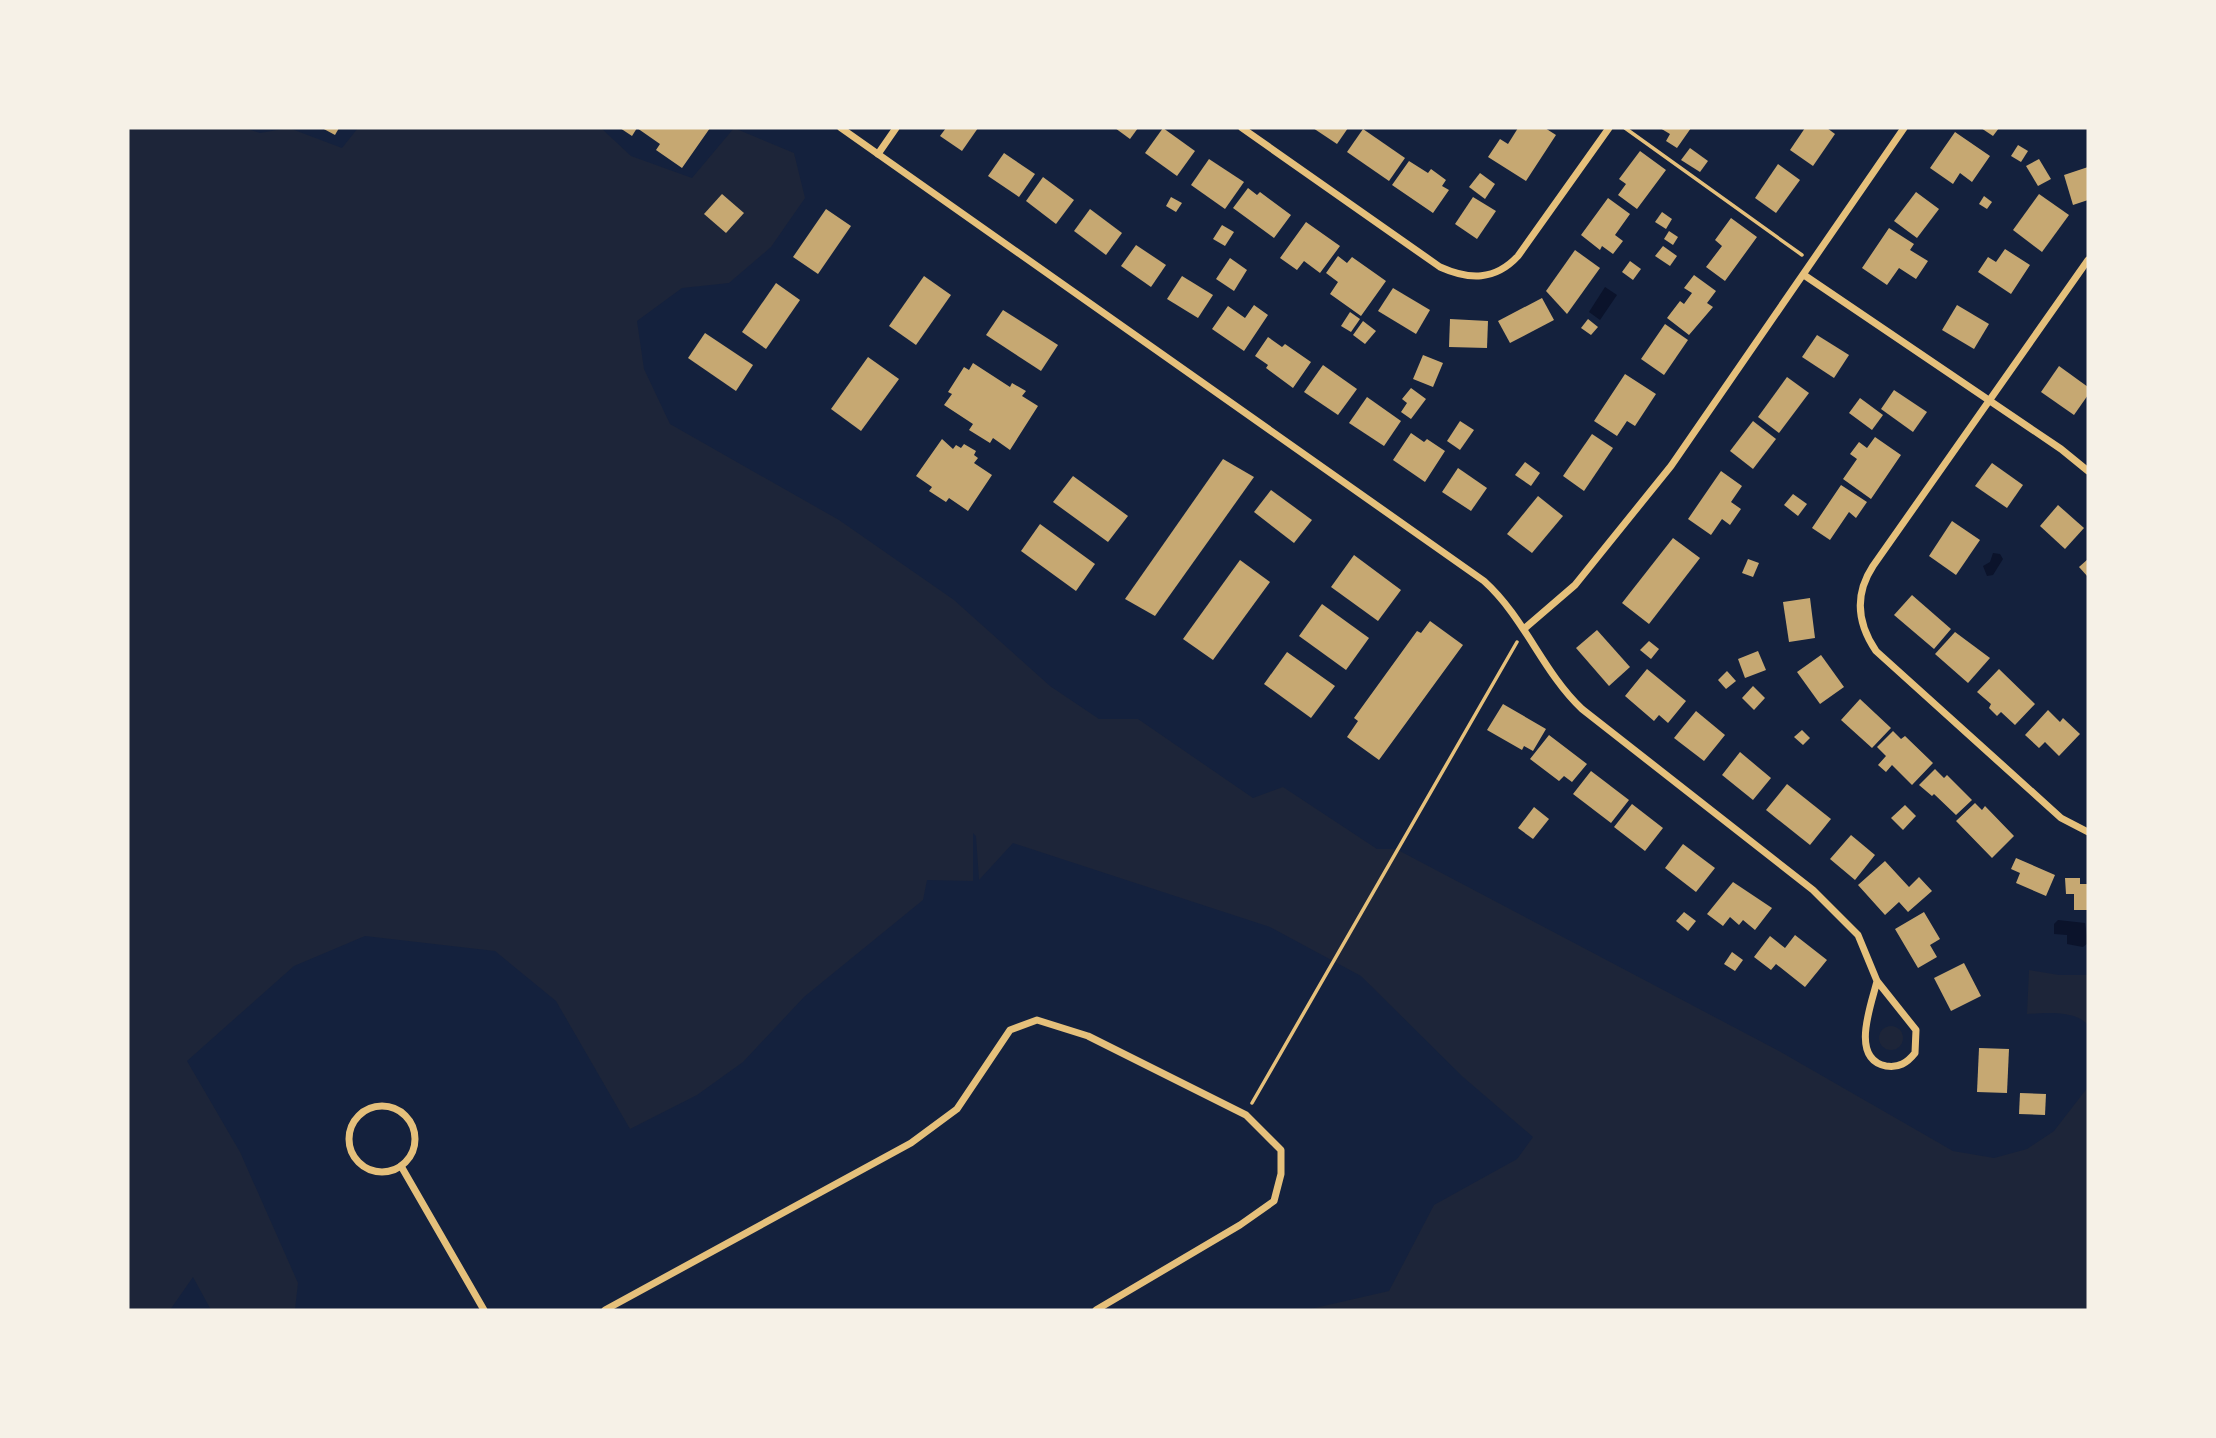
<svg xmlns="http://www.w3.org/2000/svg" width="2216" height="1438" viewBox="0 0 2216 1438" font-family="Figtree,sans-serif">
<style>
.green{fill:#1d2539}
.water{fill:#0b132b}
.building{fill:#c6a872}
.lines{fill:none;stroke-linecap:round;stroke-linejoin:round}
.path{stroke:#e5c07b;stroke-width:3.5}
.minor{stroke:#e5c07b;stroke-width:7}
</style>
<rect width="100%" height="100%" fill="#14213d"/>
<g class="green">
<path d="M128 128H245L260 133 289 128 342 148 358 128H601L631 156 692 178 734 128 794 153 805 198 771 247 729 283 682 288 637 321 644 369 670 424 839 520 954 600 1050 686 1099 719H1138L1253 798 1283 787 1377 849H1396L1779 1051 1953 1151 1994 1158 2027 1149 2054 1131 2088 1087V1310H1306L1389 1291 1434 1205 1517 1159 1533 1137 1463 1077 1361 976 1270 927 1013 843 979 880 976 836 973 833V881L927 880 923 900 804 997 743 1062 697 1095 630 1129 556 1001 495 951 365 936 294 966 187 1061 240 1152 298 1283 295 1310H211L193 1277 170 1310H128Z"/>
<path d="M2029 970 2059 975H2088V1025C2075 1010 2046 1013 2027 1014Z"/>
<circle cx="1891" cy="1038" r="12"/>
</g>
<g class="water">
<path d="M1605 287 1617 295 1600 320 1589 312Z"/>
<path d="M1993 553 2000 554 2003 559 1993 575 1987 576 1983 566 1990 562Z"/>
<path d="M2058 920 2085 923 2088 943 2083 947 2067 944V935L2054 934V924Z"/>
</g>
<g class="building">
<path d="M322 128H339L335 135Z"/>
<path d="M620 128H710L682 168 656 150 660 144 637 128 632 136Z"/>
<path d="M946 128H978L962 151 940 136Z"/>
<path d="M1115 128H1138L1130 139Z"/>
<path d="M1163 128 1195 151 1177 176 1145 153Z"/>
<path d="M1313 128H1348L1337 144Z"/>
<path d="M1518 128H1545L1556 135 1526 181 1488 157 1500 139 1508 144Z"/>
<path d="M1660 128H1691L1677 148 1666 141 1670 134Z"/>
<path d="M1805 128H1827L1835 134 1813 166 1790 150Z"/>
<path d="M1981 128H1999L1993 136Z"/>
<path d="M1363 129 1405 158 1389 181 1347 152Z"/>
<path d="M1955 132 1990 156 1972 182 1960 173 1953 184 1930 168Z"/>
<path d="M2018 145 2028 151 2021 162 2011 156Z"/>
<path d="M1690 148 1708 161 1700 172 1681 160Z"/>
<path d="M1640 151 1666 170 1637 209 1618 195 1626 184 1619 179Z"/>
<path d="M1004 153 1035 174 1019 197 988 176Z"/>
<path d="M1209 159 1244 182 1225 209 1191 185Z"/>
<path d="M2039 159 2051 179 2038 186 2026 166Z"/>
<path d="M1409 161 1428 173 1431 169 1446 180 1442 186 1449 190 1433 213 1392 185Z"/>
<path d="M1778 164 1800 180 1776 213 1755 198Z"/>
<path d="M2088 167V200L2073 205 2064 175Z"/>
<path d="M1480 173 1495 184 1485 199 1469 187Z"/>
<path d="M1043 177 1074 200 1056 224 1026 201Z"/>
<path d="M1248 188 1257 195 1260 192 1291 215 1274 238 1233 208Z"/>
<path d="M1916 192 1939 209 1917 238 1894 221Z"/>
<path d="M722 194 744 213 726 233 704 214Z"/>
<path d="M2039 194 2069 215 2042 252 2013 230Z"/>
<path d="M1984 196 1992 202 1987 209 1979 204Z"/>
<path d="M1171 197 1182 203 1176 212 1166 206Z"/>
<path d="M1473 197 1496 211 1477 239 1455 224Z"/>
<path d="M1608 198 1630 214 1615 235 1623 241 1613 254 1602 246 1600 250 1581 235Z"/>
<path d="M826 209 851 226 818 274 793 257Z"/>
<path d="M1090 209 1122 233 1106 255 1074 231Z"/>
<path d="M1662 212 1672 219 1666 229 1655 222Z"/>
<path d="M1731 218 1757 237 1725 281 1706 267 1722 246 1715 240Z"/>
<path d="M1306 222 1340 246 1320 273 1304 261 1297 270 1280 258Z"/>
<path d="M1222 225 1234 232 1225 246 1213 239Z"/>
<path d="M1889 228 1914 244 1910 250 1928 261 1916 279 1899 268 1887 285 1862 268Z"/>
<path d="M1669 231 1678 237 1673 245 1664 239Z"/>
<path d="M1136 245 1166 265 1151 287 1121 266Z"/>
<path d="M1663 246 1677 256 1670 266 1655 256Z"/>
<path d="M2005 249 2030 265 2011 294 1978 272 1988 257 1996 262Z"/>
<path d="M1575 250 1600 268 1567 314 1546 291Z"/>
<path d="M1338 256 1347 263 1352 257 1386 281 1361 316 1330 294 1338 282 1326 273Z"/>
<path d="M1230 258 1247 270 1234 291 1216 279Z"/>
<path d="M1630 261 1641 269 1633 280 1622 272Z"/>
<path d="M1694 275 1716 291 1707 303 1713 307 1689 335 1667 318 1680 301 1684 304 1692 293 1684 288Z"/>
<path d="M924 276 951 295 916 345 889 326Z"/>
<path d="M1182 276 1213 295 1198 318 1167 299Z"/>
<path d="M776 283 800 300 766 349 742 332Z"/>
<path d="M1393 288 1430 310 1416 334 1378 311Z"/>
<path d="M1542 298 1554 320 1510 343 1498 321Z"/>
<path d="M1254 305 1268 315 1244 351 1212 329 1228 306 1245 318Z"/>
<path d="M1957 305 1989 324 1974 349 1942 330Z"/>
<path d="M1003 310 1058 345 1041 371 986 335Z"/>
<path d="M1350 312 1360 319 1351 332 1341 326Z"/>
<path d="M1450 319 1488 321 1487 348 1449 347Z"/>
<path d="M1588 319 1598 327 1591 335 1581 328Z"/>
<path d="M1363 321 1376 331 1365 344 1353 335Z"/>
<path d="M1665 324 1688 340 1664 375 1641 359Z"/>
<path d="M705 333 753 365 736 391 688 358Z"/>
<path d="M1817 335 1849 355 1834 378 1802 357Z"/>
<path d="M1268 337 1282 347 1285 344 1311 362 1293 388 1266 368 1268 365 1255 356Z"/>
<path d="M1423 355 1443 363 1433 387 1413 379Z"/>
<path d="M868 357 899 379 861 431 831 409Z"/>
<path d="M973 363 1010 387 1012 383 1026 391 1022 396 1038 406 1010 450 993 438 990 443 969 430 973 424 944 405 952 394 948 392 964 367 969 370Z"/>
<path d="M1323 365 1357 389 1338 415 1304 392Z"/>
<path d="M2059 366 2088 387V395L2074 415 2041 392Z"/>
<path d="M1625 374 1656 394 1635 426 1627 421 1617 436 1594 421Z"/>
<path d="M1787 377 1809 393 1779 433 1758 417Z"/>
<path d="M1411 388 1426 399 1411 419 1401 412 1407 403 1402 399Z"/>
<path d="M1894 390 1927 412 1913 432 1881 409Z"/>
<path d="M1367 397 1401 421 1384 446 1349 423Z"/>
<path d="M1860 398 1883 415 1872 430 1849 413Z"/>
<path d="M1460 421 1474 430 1460 450 1447 441Z"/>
<path d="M1753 421 1776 439 1753 469 1730 451Z"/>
<path d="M1411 433 1424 442 1427 439 1445 451 1425 482 1393 460Z"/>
<path d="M1592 434 1613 448 1584 491 1563 476Z"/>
<path d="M1875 437 1901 455 1871 499 1843 479 1857 459 1850 454 1859 442 1867 448Z"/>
<path d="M942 439 953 449 956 445 961 448 964 444 976 451 974 455 978 458 974 463 992 475 968 511 949 498 946 502 929 491 932 487 916 476Z"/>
<path d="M1223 459 1254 477 1155 616 1125 599Z"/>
<path d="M1525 462 1540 473 1531 486 1515 475Z"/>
<path d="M1992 463 2023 485 2007 508 1975 486Z"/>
<path d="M1458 468 1487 488 1471 511 1442 492Z"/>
<path d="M1721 471 1742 486 1731 502 1741 509 1730 525 1722 519 1711 535 1688 519Z"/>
<path d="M1073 476 1128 516 1108 542 1053 502Z"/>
<path d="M1841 485 1867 502 1856 518 1849 512 1830 540 1812 528Z"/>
<path d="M1271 490 1312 520 1294 543 1254 512Z"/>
<path d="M1793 494 1807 504 1798 516 1784 505Z"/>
<path d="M1538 496 1563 516 1532 553 1507 534Z"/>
<path d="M2058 505 2084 528 2065 549 2040 526Z"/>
<path d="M1952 521 1980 540 1956 575 1929 556Z"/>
<path d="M1040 524 1095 564 1076 591 1021 551Z"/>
<path d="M1673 538 1700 558 1649 624 1622 603Z"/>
<path d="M1354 555 1401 590 1378 621 1331 587Z"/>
<path d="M1748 559 1759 563 1753 577 1742 573Z"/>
<path d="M2088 559V577L2079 567Z"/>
<path d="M1240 560 1270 582 1213 660 1183 639Z"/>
<path d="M1912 595 1951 629 1934 649 1894 615Z"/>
<path d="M1810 598 1815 638 1789 642 1783 602Z"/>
<path d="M1322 604 1369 638 1346 670 1299 636Z"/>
<path d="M1430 621 1463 645 1379 760 1347 737 1358 721 1354 718 1417 631 1421 633Z"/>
<path d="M1597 630 1630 667 1609 686 1576 648Z"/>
<path d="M1955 632 1990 658 1968 683 1935 654Z"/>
<path d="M1649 641 1659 649 1651 659 1640 650Z"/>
<path d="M1758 651 1766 670 1745 678 1738 659Z"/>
<path d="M1287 652 1335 686 1311 718 1264 684Z"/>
<path d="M1821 655 1844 687 1820 704 1797 672Z"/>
<path d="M1647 669 1686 701 1668 723 1659 715 1654 721 1625 696Z"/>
<path d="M1999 669 2035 704 2015 725 2001 712 1997 716 1989 708 1991 704 1977 692Z"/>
<path d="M1727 671 1736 681 1726 689 1718 680Z"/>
<path d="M1753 686 1765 698 1754 710 1742 698Z"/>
<path d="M1860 699 1891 728 1872 748 1841 720Z"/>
<path d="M1503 704 1546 729 1533 751 1524 746 1522 750 1487 730Z"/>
<path d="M2048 710 2060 722 2063 718 2080 734 2059 756 2045 742 2039 748 2025 735Z"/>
<path d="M1696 711 1725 735 1704 761 1674 738Z"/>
<path d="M1802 730 1810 738 1803 745 1794 737Z"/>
<path d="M1893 731 1901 739 1905 736 1933 763 1912 785 1892 765 1886 772 1878 765 1886 756 1877 747Z"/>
<path d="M1549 735 1587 764 1572 782 1564 776 1559 781 1530 759Z"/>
<path d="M1740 752 1771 778 1753 800 1722 775Z"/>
<path d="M1935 769 1944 778 1947 775 1972 800 1956 815 1934 794 1932 796 1919 785Z"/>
<path d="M1591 771 1629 800 1611 823 1573 794Z"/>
<path d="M1787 784 1831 819 1810 845 1766 810Z"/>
<path d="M1975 803 1982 810 1985 806 2014 836 1992 858 1956 821Z"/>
<path d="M1632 804 1663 828 1645 851 1614 827Z"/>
<path d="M1905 805 1916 816 1903 830 1891 818Z"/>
<path d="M1534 807 1549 819 1533 839 1518 828Z"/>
<path d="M1851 835 1875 855 1855 880 1830 859Z"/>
<path d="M1683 844 1715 868 1696 892 1665 868Z"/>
<path d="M2016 858 2055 875 2046 896 2016 883 2020 873 2011 869Z"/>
<path d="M1885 861 1909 887 1919 877 1932 891 1908 912 1899 902 1885 915 1858 885Z"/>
<path d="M2065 878H2080V884H2088V910H2074V894H2066Z"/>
<path d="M1733 882 1772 908 1755 930 1743 920 1739 925 1730 917 1723 926 1707 914Z"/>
<path d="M1684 912 1696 921 1688 931 1676 921Z"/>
<path d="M1924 912 1940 939 1930 945 1937 957 1918 968 1895 929Z"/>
<path d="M1795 935 1827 960 1805 987 1776 964 1771 970 1754 957 1770 936 1785 948Z"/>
<path d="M1732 952 1743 960 1735 971 1724 964Z"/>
<path d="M1964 963 1981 996 1951 1011 1934 978Z"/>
<path d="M1979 1048 2009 1049 2007 1093 1977 1092Z"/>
<path d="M2020 1093 2046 1094 2045 1115 2019 1114Z"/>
</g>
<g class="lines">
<g class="path">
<path d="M1625 128 1802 255"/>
<path d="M1252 1103 1517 642"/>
</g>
<g class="minor">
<path d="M841 128 1484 581C1525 618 1542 671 1582 709L1813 890 1858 935 1877 981 1916 1030 1915 1053C1907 1063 1899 1068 1886 1066 1849 1059 1872 1003 1877 981"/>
<path d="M1242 128 1440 267C1469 280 1495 281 1518 256L1609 128"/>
<path d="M878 154 896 128"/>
<path d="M2088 260 1873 566C1854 595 1857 623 1876 651L2061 818 2088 832"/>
<path d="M1804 275 2061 449 2088 471"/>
<path d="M1525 628 1575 585 1671 466 1904 128"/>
<circle cx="382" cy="1139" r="33"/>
<path d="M401 1166 484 1310"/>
<path d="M605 1310 911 1143 957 1109 1010 1030 1037 1020 1088 1036 1246 1115 1281 1150V1174L1274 1201 1240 1225 1096 1310"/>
</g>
</g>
<rect width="2216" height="1438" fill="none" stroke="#f6f1e7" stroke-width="259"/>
</svg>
